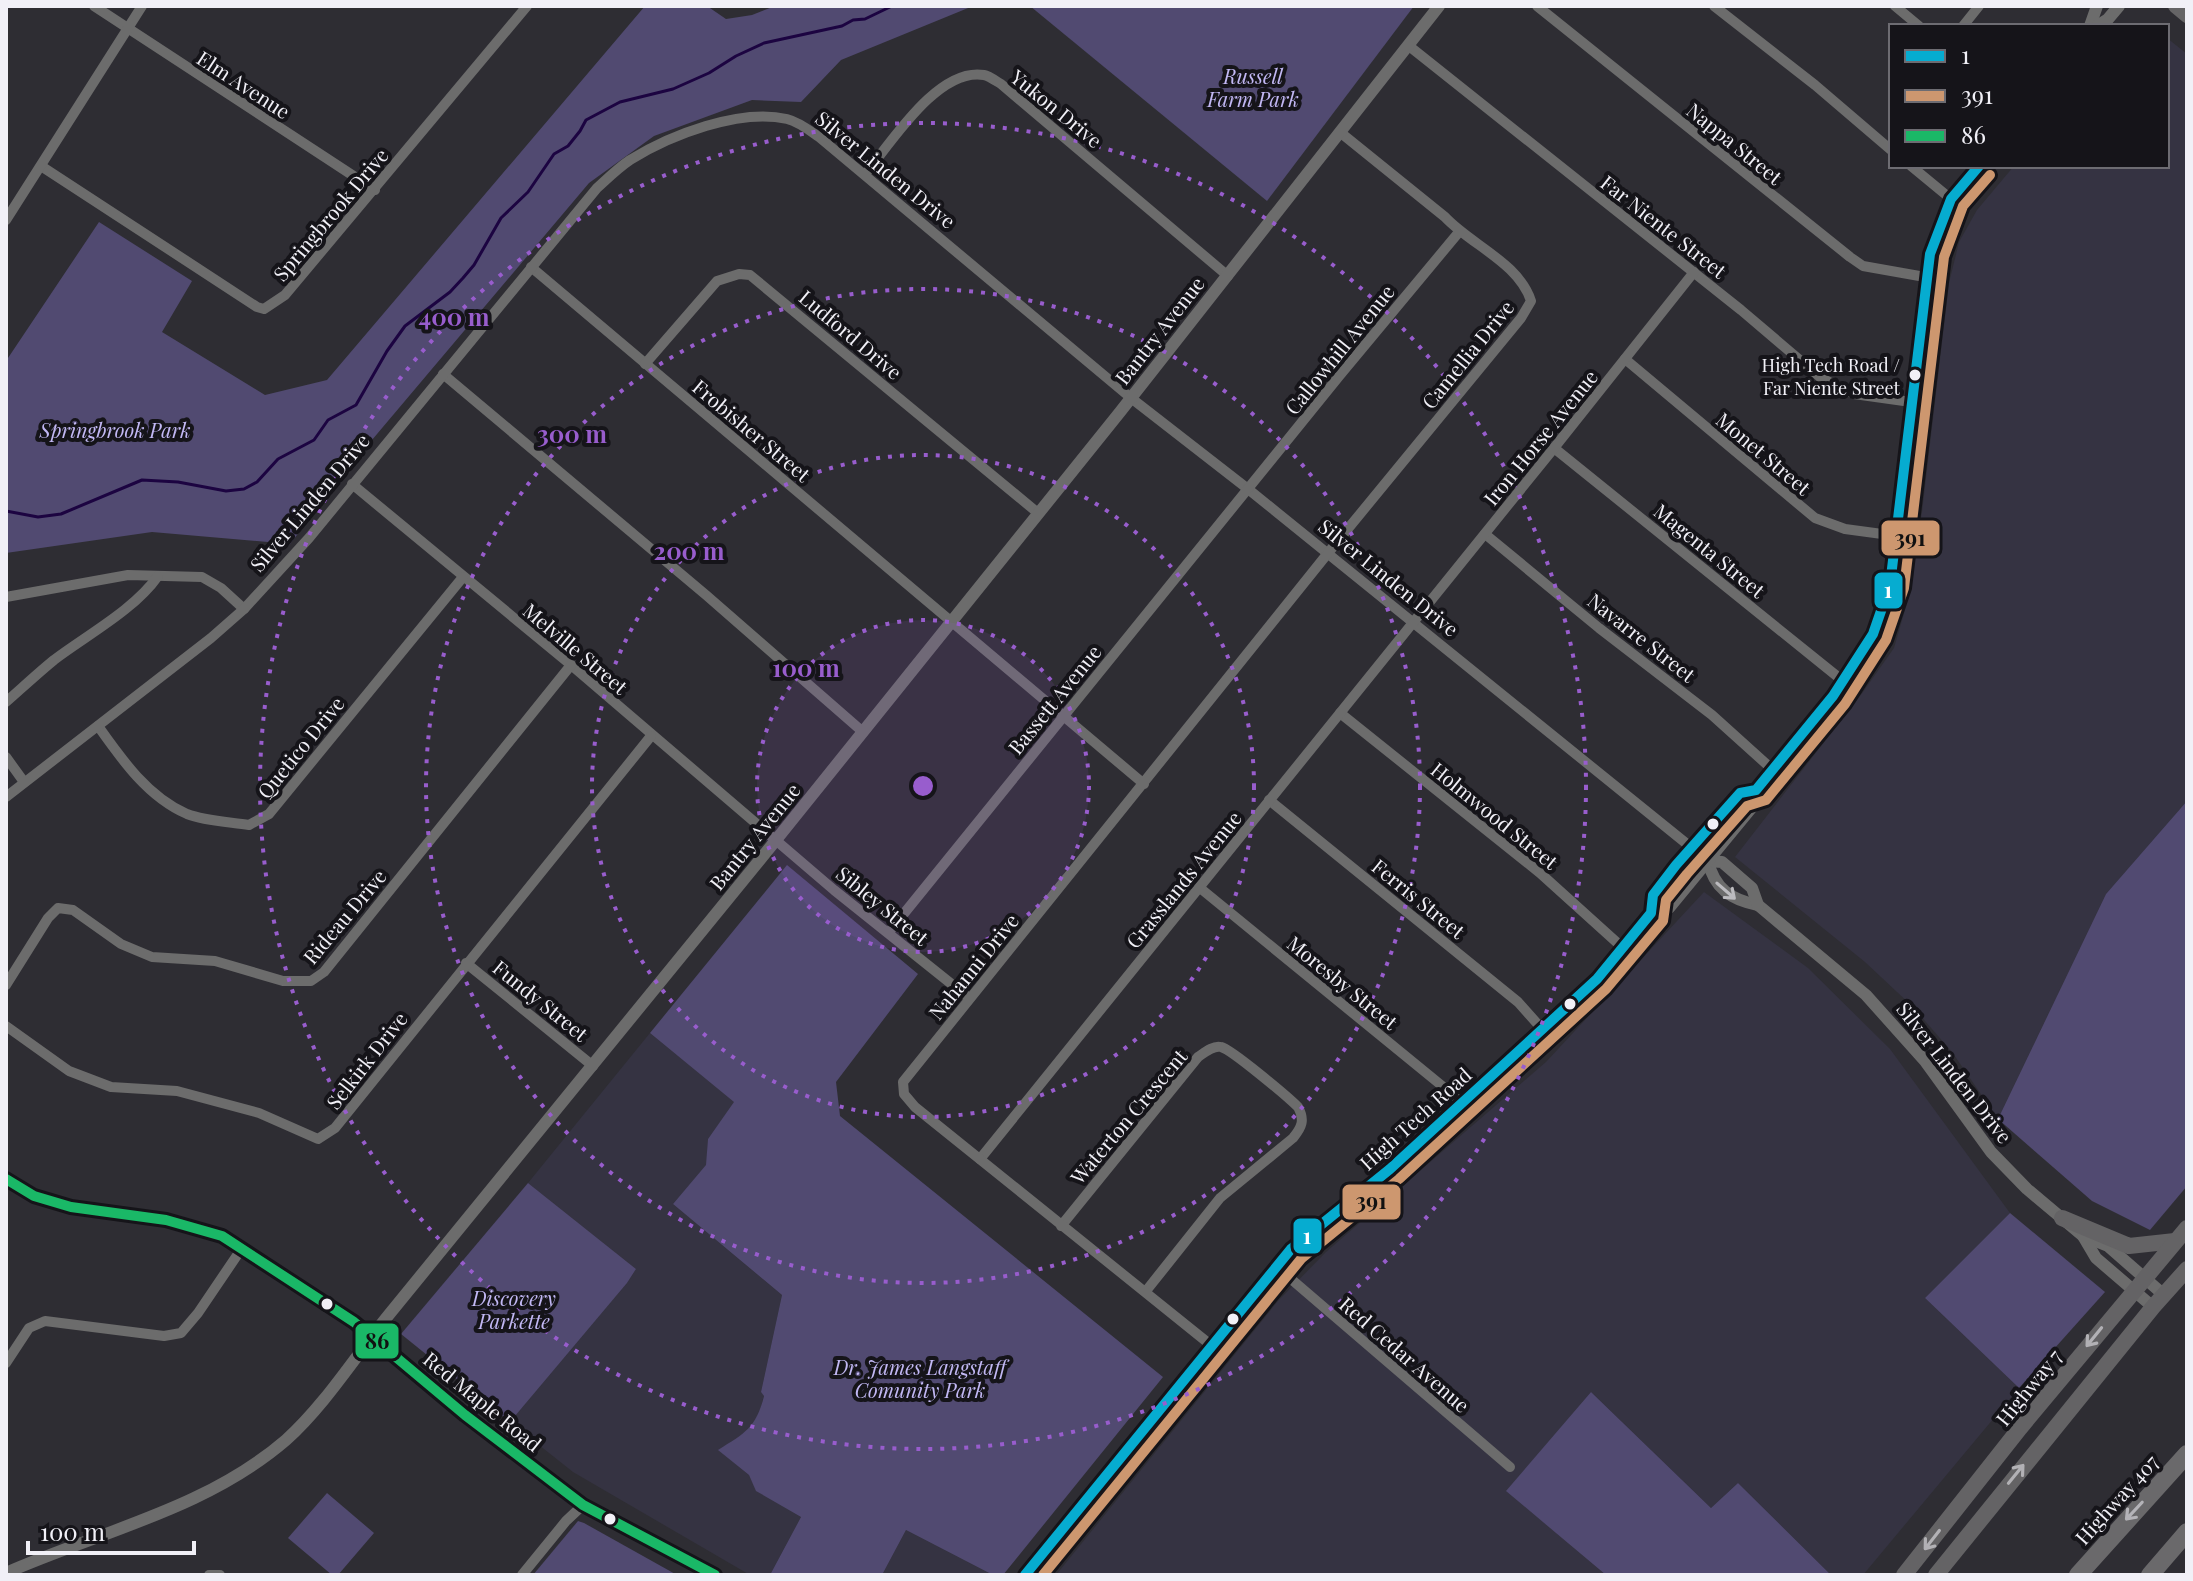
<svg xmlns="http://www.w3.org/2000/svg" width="2193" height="1581" viewBox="0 0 2193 1581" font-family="'Playfair Display',serif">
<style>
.built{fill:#353342}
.green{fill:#514a71}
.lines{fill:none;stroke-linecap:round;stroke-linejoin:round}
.stream{stroke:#1c0441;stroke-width:3}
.minor{stroke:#6c6c6c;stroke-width:10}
.tertiary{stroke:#6c6c6c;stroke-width:12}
.secondary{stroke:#656466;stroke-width:14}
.primary{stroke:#646365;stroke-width:16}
.motorway{stroke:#6a696b;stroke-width:18}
.bus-1-casing{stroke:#151419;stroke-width:16}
.bus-2-casing{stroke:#151419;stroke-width:16}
.bus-3-casing{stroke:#151419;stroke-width:16}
.bus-1{stroke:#06acd0;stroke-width:10}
.bus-2{stroke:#cd976f;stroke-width:10}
.bus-3{stroke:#1ab867;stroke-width:10}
.oneway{stroke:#bcbbbf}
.oneway2{stroke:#b2b1b5}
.oneway3{stroke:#b4b3b8}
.ring{fill:none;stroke:#985dcd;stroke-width:4;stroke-dasharray:4 8}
.bus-dot{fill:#f1f0f7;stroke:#151419;stroke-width:3}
.labels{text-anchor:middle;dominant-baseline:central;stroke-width:8;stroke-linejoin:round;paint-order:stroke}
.bus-label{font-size:18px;fill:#f1f0f7;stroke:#151419;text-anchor:end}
.park-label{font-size:20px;font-style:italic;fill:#c2b8f4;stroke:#151419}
.street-label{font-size:20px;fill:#f1f0f7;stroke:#151419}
.centre{fill:#985dcd;stroke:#151419;stroke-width:4}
.ring-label{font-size:24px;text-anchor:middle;font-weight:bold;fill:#985dcd;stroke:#151419;stroke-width:8;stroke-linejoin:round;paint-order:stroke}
.line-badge{stroke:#151419;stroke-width:3}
.badge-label{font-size:22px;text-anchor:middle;font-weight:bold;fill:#fff}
.pale-badge-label{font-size:22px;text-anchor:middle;font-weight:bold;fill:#111}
</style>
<rect width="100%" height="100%" fill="#2e2d33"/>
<g class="built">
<path d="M2167 38 2187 54V801L2106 894 1998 1119 1952 1052 1912 1006 1865 962 1735 857 1863 692 1894 648 1907 603 1922 512 1949 283 1959 242 1977 210 2014 166H2167Z"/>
<path d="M1704 892 1808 968 1890 1049 2010 1213 1925 1298 2019 1388 1863 1575H1831L1738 1483 1711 1508 1591 1392 1507 1491 1606 1575H1056L1278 1301 1326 1252 1546 1062Z"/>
<path d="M650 1033 735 1102 708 1139 707 1165 673 1204 782 1295 761 1392 764 1395 759 1415 748 1431 719 1450 749 1475 757 1491 801 1517 770 1575H750L573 1472 510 1422 627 1283 636 1269 528 1183Z"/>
<path d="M906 1530 993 1575H882Z"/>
</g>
<g class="green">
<path d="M645 6H707L726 19 752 15 775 6H973L841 60 801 102 752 100 654 136 589 183 350 466 290 544 152 532 6 553V361L99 222 192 281 162 332 265 395 327 380Z"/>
<path d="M1030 6H1414L1267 201Z"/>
<path d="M2187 801V1186L2150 1230 2092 1201 1998 1119 2106 894Z"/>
<path d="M787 865 918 974 836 1082 840 1116 1163 1377 1003 1575H993L906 1530 882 1575H770L801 1517 756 1491 749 1475 718 1450C745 1433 756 1428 764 1396L761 1392 782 1295 673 1204 706 1165 708 1139 734 1102 650 1033Z"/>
<path d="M528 1183 636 1269 627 1283 510 1422 401 1334Z"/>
<path d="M2010 1213 2105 1292 2019 1388 1925 1298Z"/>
<path d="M1591 1392 1711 1508 1738 1483 1831 1575H1606L1506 1491Z"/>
<path d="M327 1493 374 1533 338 1575H332L288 1538Z"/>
<path d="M578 1521 584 1523 677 1575H533Z"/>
</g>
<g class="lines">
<path class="stream" d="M6 511 38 517 61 514 142 480 178 482 226 491 244 489 257 482 278 459 314 440 328 420 356 405 387 351 405 326 450 292 463 278 474 265 501 218 528 192 554 154 568 146 580 131 586 120 620 102 673 89 709 73 736 56 764 43 842 26 853 20 865 19 892 6"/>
<g class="minor">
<path d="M94 6 375 190"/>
<path d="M1537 6 1850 257 1863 266 1925 277"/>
<path d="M1714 6 1815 85 1891 150"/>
<path d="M1895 6 1919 26"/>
<path d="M1963 26 1979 6"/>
<path d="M1409 46 1741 310 1821 378 1854 394 1911 402"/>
<path d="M41 166 257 307 264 309 285 295 527 6"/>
<path d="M1911 166 1951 199"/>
<path d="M866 173C891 143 938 67 984 75 989 76 996 81 1001 84L1228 276"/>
<path d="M6 220 142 6"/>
<path d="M531 267 1144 784"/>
<path d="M1625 359 1815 518 1845 529 1897 536"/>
<path d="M645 364 717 281 739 274 750 275 1038 513"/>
<path d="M443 374 706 595 863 732"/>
<path d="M1554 448 1843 681"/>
<path d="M352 484 571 665 834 890 969 998"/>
<path d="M1485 534 1599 628 1712 715 1773 770"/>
<path d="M6 597 128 575 202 577 221 588 244 609"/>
<path d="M6 702C22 688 38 673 54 660 87 635 134 610 158 576"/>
<path d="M1340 713 1540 873 1623 948"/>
<path d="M98 726C122 760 148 797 187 814 205 821 230 822 249 825L269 814 463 577"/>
<path d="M6 757 24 782"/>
<path d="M6 797 211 638 244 609 309 538 597 188C607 179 618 168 630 160 670 135 740 108 787 119 799 122 809 130 819 137L1131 398 1248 489 1708 861"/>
<path d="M1269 800 1518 1002 1542 1029"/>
<path d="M1200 888 1463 1103"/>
<path d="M889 932 1340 375 1459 232"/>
<path d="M466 963 593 1066"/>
<path d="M6 985 48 918 58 908 73 910 121 944 152 957 215 961 283 981H311L324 972 571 665"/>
<path d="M6 1026 69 1071 111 1087 177 1091 259 1113 318 1139 335 1128 651 736"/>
<path d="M980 1159 1554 448 1694 272"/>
<path d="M1061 1226 1198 1057C1204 1053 1213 1045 1221 1047 1231 1049 1288 1097 1298 1107 1305 1120 1302 1127 1293 1138L1220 1198 1146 1291"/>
<path d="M1277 1267 1510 1467"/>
<path d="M1212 1346 915 1107 904 1094 903 1082 1328 553 1521 318 1531 301C1519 263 1471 245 1445 217L1341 133"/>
<path d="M6 1363 29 1328 45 1321 164 1336 181 1333 198 1313 242 1248"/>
<path d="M209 1575H220"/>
<path d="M522 1575 566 1521 583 1505"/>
</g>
<g class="tertiary">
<path d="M2090 26 2097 6"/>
<path d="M2097 26 2108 19 2119 6"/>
<path d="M1708 861C1714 888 1731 900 1758 905L1866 995 1925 1061 1991 1152 2027 1189 2083 1236 2108 1246 2164 1295"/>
<path d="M1708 861 1722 862 1752 888 1758 905"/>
<path d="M1651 913 1669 908 1753 806 1756 790 1833 696 1873 634 1890 585 1897 536 1911 402 1930 254 1951 199 1979 166"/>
<path d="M6 1179 34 1196 71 1207 166 1220 222 1236 354 1322 465 1415 583 1505 715 1575"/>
<path d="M2083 1236 2096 1258 2153 1307"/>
<path d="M6 1573C101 1531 206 1509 286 1440 324 1406 355 1357 387 1317L776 840 1120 412 1439 6"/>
<path d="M1025 1575 1291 1249 1390 1169 1597 979 1651 913 1653 895 1676 865 1740 793 1756 790"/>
</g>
<path class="secondary" d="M2175 6 2187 16"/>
<g class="primary">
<path d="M2062 1218 2129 1246 2175 1241"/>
<path d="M1904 1575 2020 1428 2187 1228"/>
<path d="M1936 1575 2153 1307 2187 1269"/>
</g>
<g class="motorway">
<path d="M2078 1575 2187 1454"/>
<path d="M2150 1575 2187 1532"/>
</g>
<g class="bus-1-casing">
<path id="bus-1" d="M1025 1575 1291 1249 1390 1169 1597 979 1651 913 1653 895 1676 865 1740 793 1756 790 1833 696 1873 634 1890 585 1930 254 1951 199 1979 166"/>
</g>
<g class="bus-2-casing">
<path id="bus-2" d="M1043 1575 1301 1259 1399 1179 1606 989 1663 921 1666 900 1687 874 1747 806 1766 800 1845 704 1886 640 1904 588 1944 257 1963 206 1990 175"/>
</g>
<g class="bus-3-casing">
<path id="bus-3" d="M6 1179 34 1196 71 1207 166 1220 222 1236 354 1322 465 1415 583 1505 715 1575"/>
</g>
<use href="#bus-1" class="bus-1"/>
<use href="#bus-2" class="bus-2"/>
<use href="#bus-3" class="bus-3"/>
</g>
<defs><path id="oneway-shaft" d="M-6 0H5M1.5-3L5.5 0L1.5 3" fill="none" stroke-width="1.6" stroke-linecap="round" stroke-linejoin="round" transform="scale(2)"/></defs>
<use class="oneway" href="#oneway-shaft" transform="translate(1726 891) rotate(41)"/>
<g class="oneway2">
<use href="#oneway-shaft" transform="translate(2094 1337) rotate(129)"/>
<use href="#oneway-shaft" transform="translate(2016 1474) rotate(-51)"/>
<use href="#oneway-shaft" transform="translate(1932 1540) rotate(128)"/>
</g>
<use class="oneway3" href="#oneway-shaft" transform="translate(2134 1511) rotate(133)"/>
<circle cx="923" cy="786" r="166" fill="#985dcd" fill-opacity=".12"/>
<g class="ring">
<circle cx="923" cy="786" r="166"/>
<circle cx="923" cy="786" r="331"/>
<circle cx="923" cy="786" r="497"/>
<circle cx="923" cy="786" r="663"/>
</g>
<g class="bus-dot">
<circle cx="1915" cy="375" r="7"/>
<circle cx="1713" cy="824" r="7"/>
<circle cx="1570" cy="1004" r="7"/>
<circle cx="327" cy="1304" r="7"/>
<circle cx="1233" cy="1319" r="7"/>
<circle cx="610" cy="1519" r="7"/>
</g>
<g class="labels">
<g class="bus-label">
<text x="1900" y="365">High Tech Road /<tspan x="1900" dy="23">Far Niente Street</tspan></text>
</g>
<g class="park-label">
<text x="1253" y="75">Russell<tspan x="1253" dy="23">Farm Park</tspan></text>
<text x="115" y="429">Springbrook Park</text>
<text x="514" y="1297">Discovery<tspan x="514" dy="23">Parkette</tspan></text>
<text x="920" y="1366">Dr. James Langstaff<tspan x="920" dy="23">Comunity Park</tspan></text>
</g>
<g class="street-label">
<text transform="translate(244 84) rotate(33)">Elm Avenue</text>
<text transform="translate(1057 108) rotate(39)">Yukon Drive</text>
<text transform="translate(1735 143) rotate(39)">Nappa Street</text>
<text transform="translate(886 169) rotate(39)">Silver Linden Drive</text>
<text transform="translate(330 214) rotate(-50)">Springbrook Drive</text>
<text transform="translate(1664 226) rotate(38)">Far Niente Street</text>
<text transform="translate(1159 330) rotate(-52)">Bantry Avenue</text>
<text transform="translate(851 334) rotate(40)">Ludford Drive</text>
<text transform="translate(1339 349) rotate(-51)">Callowhill Avenue</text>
<text transform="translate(1467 354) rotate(-51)">Camellia Drive</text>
<text transform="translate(752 430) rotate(40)">Frobisher Street</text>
<text transform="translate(1540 437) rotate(-51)">Iron Horse Avenue</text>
<text transform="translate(1764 453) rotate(40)">Monet Street</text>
<text transform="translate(309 502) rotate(-50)">Silver Linden Drive</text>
<text transform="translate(1710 550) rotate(39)">Magenta Street</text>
<text transform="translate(1389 577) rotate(39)">Silver Linden Drive</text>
<text transform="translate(1642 637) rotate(38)">Navarre Street</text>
<text transform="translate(576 648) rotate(40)">Melville Street</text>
<text transform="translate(1054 699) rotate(-51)">Bassett Avenue</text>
<text transform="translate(300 747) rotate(-51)">Quetico Drive</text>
<text transform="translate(1495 815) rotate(39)">Holmwood Street</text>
<text transform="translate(754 836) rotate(-51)">Bantry Avenue</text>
<text transform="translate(1183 879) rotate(-51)">Grasslands Avenue</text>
<text transform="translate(1419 898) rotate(39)">Ferris Street</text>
<text transform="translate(883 905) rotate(39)">Sibley Street</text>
<text transform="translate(344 916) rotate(-50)">Rideau Drive</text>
<text transform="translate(973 966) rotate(-51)">Nahanni Drive</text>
<text transform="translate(1343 982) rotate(39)">Moresby Street</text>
<text transform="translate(541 1000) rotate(39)">Fundy Street</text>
<text transform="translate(366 1060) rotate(-52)">Selkirk Drive</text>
<text transform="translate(1955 1072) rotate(52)">Silver Linden Drive</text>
<text transform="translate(1128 1116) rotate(-50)">Waterton Crescent</text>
<text transform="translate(1415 1118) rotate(-42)">High Tech Road</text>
<text transform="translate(1405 1354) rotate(41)">Red Cedar Avenue</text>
<text transform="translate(2028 1387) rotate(-51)">Highway 7</text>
<text transform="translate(483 1401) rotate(39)">Red Maple Road</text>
<text transform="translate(2116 1499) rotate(-48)">Highway 407</text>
</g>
</g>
<circle cx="923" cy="786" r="12" class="centre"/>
<g class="ring-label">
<text x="454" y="326">400 m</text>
<text x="572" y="443">300 m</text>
<text x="689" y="560">200 m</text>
<text x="806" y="677">100 m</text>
</g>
<g class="line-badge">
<rect x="1880" y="519" width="61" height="38" rx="8" fill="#cd976f"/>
<rect x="1873" y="571" width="31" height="39" rx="8" fill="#06acd0"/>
<rect x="1341" y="1183" width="61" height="38" rx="8" fill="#cd976f"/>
<rect x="1292" y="1217" width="31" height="38" rx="8" fill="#06acd0"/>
<rect x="354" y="1322" width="46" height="38" rx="8" fill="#1ab867"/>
</g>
<g class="badge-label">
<text x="1888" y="598">1</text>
<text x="1307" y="1244">1</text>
</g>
<g class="pale-badge-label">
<text x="1910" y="546">391</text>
<text x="1371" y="1209">391</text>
<text x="377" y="1349">86</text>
</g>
<rect width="2193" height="1581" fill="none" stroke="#f1f0f7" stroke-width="16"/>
<rect x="1889" y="24" width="280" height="144" fill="#151419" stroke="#6d6c72" stroke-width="2"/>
<rect x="1905" y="50" width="40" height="12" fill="#06acd0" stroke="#6d6c72" stroke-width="2"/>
<text x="1961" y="64" font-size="24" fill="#f1f0f7">1</text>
<rect x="1905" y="90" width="40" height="12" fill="#cd976f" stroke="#6d6c72" stroke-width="2"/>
<text x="1961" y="104" font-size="24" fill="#f1f0f7">391</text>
<rect x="1905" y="130" width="40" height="12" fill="#1ab867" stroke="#6d6c72" stroke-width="2"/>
<text x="1961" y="144" font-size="24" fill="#f1f0f7">86</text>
<path d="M28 1541v12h166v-12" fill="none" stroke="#f1f0f7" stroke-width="4"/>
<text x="40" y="1541" font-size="24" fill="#f1f0f7" stroke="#151419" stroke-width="6" paint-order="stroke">100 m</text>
</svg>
